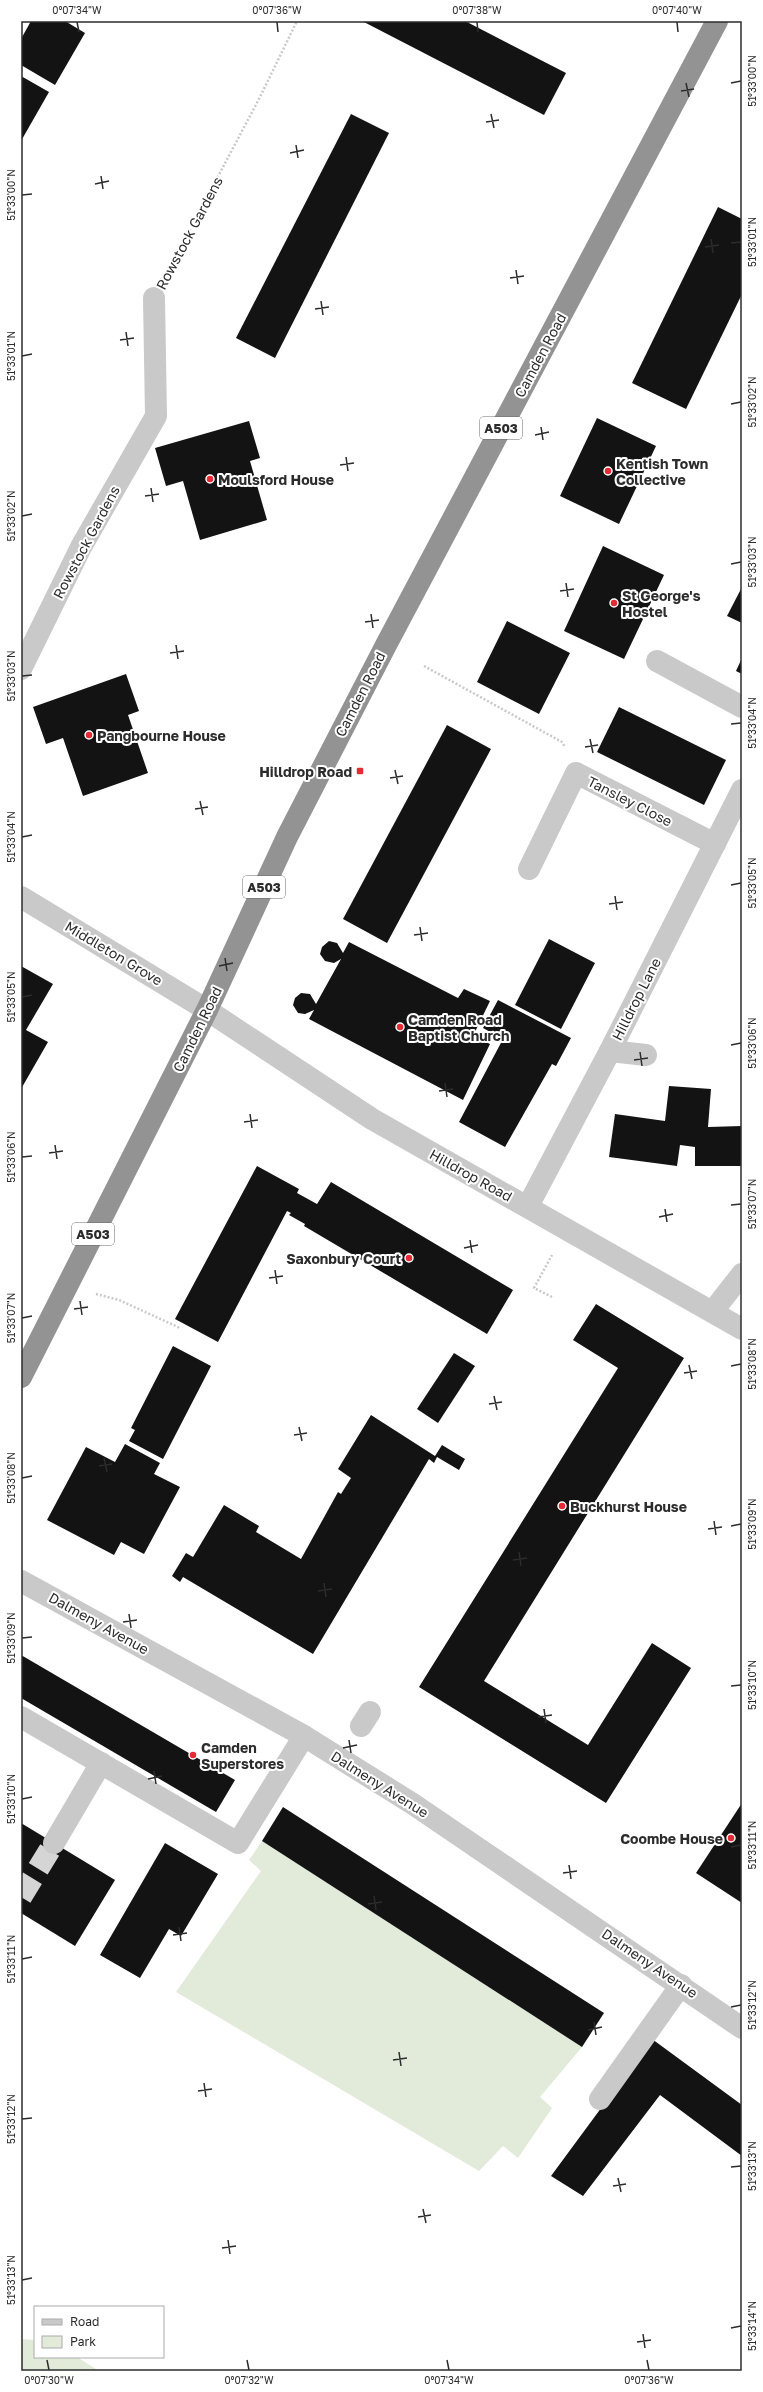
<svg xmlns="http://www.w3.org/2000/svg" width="763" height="2392" viewBox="0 0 763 2392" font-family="'Golos Text',sans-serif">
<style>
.green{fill:#e2ead9}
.building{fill:#131313}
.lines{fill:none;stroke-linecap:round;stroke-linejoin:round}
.minor-tunnel{stroke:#d5d5d5;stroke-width:22;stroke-dasharray:22 11;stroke-linecap:butt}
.path{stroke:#c9c9c9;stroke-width:2.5;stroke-dasharray:2 2;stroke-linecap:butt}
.minor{stroke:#c9c9c9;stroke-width:22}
.highway{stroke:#939393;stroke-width:22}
.ticks{fill:none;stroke:#2c2c2c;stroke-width:1.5}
.poi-dot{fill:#e52c36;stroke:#fff;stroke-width:1.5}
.labels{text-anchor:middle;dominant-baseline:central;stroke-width:4;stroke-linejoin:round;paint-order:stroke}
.shield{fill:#fff;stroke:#6b6b6b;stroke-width:1}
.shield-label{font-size:13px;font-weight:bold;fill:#2c2c2c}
.street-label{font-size:14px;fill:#2c2c2c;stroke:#fff}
.poi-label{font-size:14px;font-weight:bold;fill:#2c2c2c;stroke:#fff;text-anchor:start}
.neatline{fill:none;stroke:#2c2c2c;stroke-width:1.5}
.ticks-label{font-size:10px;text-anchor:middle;fill:#2c2c2c}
</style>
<rect width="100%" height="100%" fill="#fff"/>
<g class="green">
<path d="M262 1841 582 2047 540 2097 552 2108 518 2158 503 2146 479 2171 176 1992 261 1871 249 1860Z"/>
<path d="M21 2339 35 2340V2357H77L99 2371H21Z"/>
</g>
<g class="building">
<path d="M31 21H65L85 33 55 85 21 65V39Z"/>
<path d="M362 21H465L566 73 544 115Z"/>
<path d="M21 76 49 92 21 141Z"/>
<path d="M351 114 389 133 275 358 236 338Z"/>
<path d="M718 207 742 219V294L686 409 632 383Z"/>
<path d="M597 418 656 446 619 524 560 496Z"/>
<path d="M249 421 260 458 250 461 267 520 200 540 183 481 166 486 155 448Z"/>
<path d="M603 546 664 575 624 659 564 631Z"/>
<path d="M742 587V623L727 616Z"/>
<path d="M507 621 570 653 539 714 477 682Z"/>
<path d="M742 658V674L736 671Z"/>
<path d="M126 674 139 711 128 715 148 773 83 796 63 738 46 744 33 707Z"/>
<path d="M619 707 726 760 704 805 597 752Z"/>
<path d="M447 725 491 749 387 943 343 919Z"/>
<path d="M549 939 595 963 561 1029 515 1005Z"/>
<path d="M329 941 337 943 343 953 349 942 458 998 464 989 490 1001 473 1036 490 1044 463 1100 309 1019 314 1010 305 1014 298 1013 293 1005 295 998 301 993 310 994 316 1004 341 959 334 963 325 961 320 954 322 947Z"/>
<path d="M21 966 53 984 26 1030 48 1042 21 1089Z"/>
<path d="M498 1000 571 1038 556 1066 552 1064 505 1147 459 1122 503 1039 483 1028Z"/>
<path d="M669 1086 711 1089 708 1127 742 1126V1166H695V1147L680 1145 677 1166 609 1157 615 1114 665 1121Z"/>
<path d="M257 1166 299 1189 297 1193 317 1204 331 1182 513 1290 487 1334 304 1226 305 1224 289 1215 291 1213 287 1211 218 1342 175 1319Z"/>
<path d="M596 1304 684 1358 484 1681 588 1745 652 1643 691 1668 606 1803 419 1687 618 1368 573 1340Z"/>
<path d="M173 1346 211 1366 163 1459 129 1441 135 1430 131 1428Z"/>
<path d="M454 1353 475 1366 438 1423 417 1409Z"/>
<path d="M371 1415 435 1456 442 1445 465 1459 459 1470 437 1457 434 1463 429 1459 313 1654 183 1577 180 1582 172 1576 186 1553 193 1557 224 1505 259 1526 256 1532 301 1559 338 1492 341 1494 351 1478 338 1469Z"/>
<path d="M125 1444 160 1463 154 1474 180 1487 144 1554 121 1542 114 1555 47 1520 86 1447 115 1462Z"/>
<path d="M21 1655 235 1780 216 1812 21 1698Z"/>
<path d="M742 1803V1903L696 1873Z"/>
<path d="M283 1807 604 2013 582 2047 262 1841Z"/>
<path d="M21 1823 115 1880 75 1946 21 1913Z"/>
<path d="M165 1843 218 1874 181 1936 169 1929 140 1978 100 1955Z"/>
<path d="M652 2039 742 2105V2156L660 2095 583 2196 551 2176Z"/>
</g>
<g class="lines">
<path class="minor-tunnel" d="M21 1897 54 1843"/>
<g class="path">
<path d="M167 273 260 97 297 21"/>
<path d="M424 666 562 742 565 747"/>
<path d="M96 1294 119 1300 180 1328"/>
<path d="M552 1297 534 1288 552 1255"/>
</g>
<g class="minor">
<path d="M657 661 742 707"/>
<path d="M21 669 81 547 156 416 154 298"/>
<path d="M529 869 576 773 715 844"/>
<path d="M21 897 207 1010 372 1119 742 1329"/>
<path d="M610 1051 646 1055"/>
<path d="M528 1206 610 1051 742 790"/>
<path d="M713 1311 742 1274"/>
<path d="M21 1581 304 1736 413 1804 742 2028"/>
<path d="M21 1717 238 1843 304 1736"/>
<path d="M361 1726 370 1712"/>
<path d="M54 1843 101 1763"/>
<path d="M600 2099 681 1985"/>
</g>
<path class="highway" d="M21 1377 207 1010 287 837 386 645 717 21"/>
</g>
<path class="ticks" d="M77 22 79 32M277 22 278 32M477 22 478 32M677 22 678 32M686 83 689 97M731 83 741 81M681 91 694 89M491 114 494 128M486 122 499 120M296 145 298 158M290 153 304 150M101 176 103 189M95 184 109 181M22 195 32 194M711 239 713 253M731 243 741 242M705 247 719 245M516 270 518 284M510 278 524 276M321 301 323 315M315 309 329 307M126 332 128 346M120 340 134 338M22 356 32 354M731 404 741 402M541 427 543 440M535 435 549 432M346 457 348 471M340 465 354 463M151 488 153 502M145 496 159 494M22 516 32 514M731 564 741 562M566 583 568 597M560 591 574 589M371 614 373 628M365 622 379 620M176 645 178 659M170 653 184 651M22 676 32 675M731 724 741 723M590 739 593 753M585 747 598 745M395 770 398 784M390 778 403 776M200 801 203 815M195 809 208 807M22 837 32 835M731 885 741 883M615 896 617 910M609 904 623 902M420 927 422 941M414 935 428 933M225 958 227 971M219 966 233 963M22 997 32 995M731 1045 741 1043M640 1052 642 1066M634 1060 648 1058M445 1083 447 1097M439 1091 453 1089M250 1114 252 1128M244 1122 258 1120M55 1145 57 1159M49 1153 63 1151M22 1157 32 1156M731 1205 741 1204M665 1209 667 1222M659 1217 673 1214M470 1240 472 1253M464 1248 478 1245M275 1270 277 1284M269 1278 283 1276M80 1301 82 1315M74 1309 88 1307M22 1318 32 1316M689 1365 692 1379M731 1366 741 1364M684 1373 697 1371M494 1396 497 1410M489 1404 502 1402M299 1427 302 1441M294 1435 307 1433M104 1458 107 1472M99 1466 112 1464M22 1478 32 1476M714 1521 716 1535M731 1526 741 1524M708 1529 722 1527M519 1552 521 1566M513 1560 527 1558M324 1583 326 1597M318 1591 332 1589M129 1614 131 1628M123 1622 137 1620M22 1638 32 1637M731 1686 741 1685M544 1709 546 1723M538 1717 552 1715M349 1740 351 1753M343 1748 357 1745M154 1771 156 1784M148 1779 162 1776M22 1799 32 1797M731 1847 741 1845M569 1865 571 1879M563 1873 577 1871M374 1896 376 1910M368 1904 382 1902M179 1927 181 1941M173 1935 187 1933M22 1959 32 1957M731 2007 741 2005M594 2022 596 2035M588 2030 602 2027M399 2052 401 2066M393 2060 407 2058M204 2083 206 2097M198 2091 212 2089M22 2119 32 2118M731 2167 741 2166M618 2178 621 2192M613 2186 626 2184M423 2209 426 2223M418 2217 431 2215M228 2240 230 2254M222 2248 236 2246M22 2280 32 2278M731 2328 741 2326M643 2334 645 2348M637 2342 651 2340M47 2360 49 2370M247 2360 249 2370M447 2360 449 2370M647 2360 649 2370"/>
<g class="poi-dot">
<circle cx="608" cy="471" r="4"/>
<circle cx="210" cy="479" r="4"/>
<circle cx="614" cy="603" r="4"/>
<circle cx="89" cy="735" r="4"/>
<rect x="356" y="767" width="8" height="8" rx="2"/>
<circle cx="400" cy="1027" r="4"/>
<circle cx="409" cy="1258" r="4"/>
<circle cx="562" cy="1506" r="4"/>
<circle cx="193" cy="1755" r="4"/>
<circle cx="731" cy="1838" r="4"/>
</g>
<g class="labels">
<g class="shield">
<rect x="480" y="417" width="42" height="22" rx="3"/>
<rect x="243" y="876" width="42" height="22" rx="3"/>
<rect x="72" y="1223" width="42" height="22" rx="3"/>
</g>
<g class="shield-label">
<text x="501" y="428">A503</text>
<text x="264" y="887">A503</text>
<text x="93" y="1234">A503</text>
</g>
<g class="street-label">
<text transform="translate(189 233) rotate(-62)">Rowstock Gardens</text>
<text transform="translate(540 355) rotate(-62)">Camden Road</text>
<text transform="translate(86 542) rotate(-62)">Rowstock Gardens</text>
<text transform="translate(360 694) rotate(-63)">Camden Road</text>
<text transform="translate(630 801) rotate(27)">Tansley Close</text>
<text transform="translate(114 953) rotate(31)">Middleton Grove</text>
<text transform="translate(636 999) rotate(-63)">Hilldrop Lane</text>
<text transform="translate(197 1029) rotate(-64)">Camden Road</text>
<text transform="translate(471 1175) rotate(29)">Hilldrop Road</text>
<text transform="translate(99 1623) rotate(29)">Dalmeny Avenue</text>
<text transform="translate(380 1784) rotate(32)">Dalmeny Avenue</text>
<text transform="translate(650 1963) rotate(34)">Dalmeny Avenue</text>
</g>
<g class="poi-label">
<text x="616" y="463">Kentish Town<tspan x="616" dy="16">Collective</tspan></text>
<text x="218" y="479">Moulsford House</text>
<text x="622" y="595">St George's<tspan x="622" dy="16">Hostel</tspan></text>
<text x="97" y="735">Pangbourne House</text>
<text x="352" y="771" text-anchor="end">Hilldrop Road</text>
<text x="408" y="1019">Camden Road<tspan x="408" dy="16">Baptist Church</tspan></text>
<text x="401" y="1258" text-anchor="end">Saxonbury Court</text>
<text x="570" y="1506">Buckhurst House</text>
<text x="201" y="1747">Camden<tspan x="201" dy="16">Superstores</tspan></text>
<text x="723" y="1838" text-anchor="end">Coombe House</text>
</g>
</g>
<rect width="763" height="2392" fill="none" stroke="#ffffff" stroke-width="44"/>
<rect x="34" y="2306" width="130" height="52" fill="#ffffff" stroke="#ababab"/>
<rect x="42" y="2319" width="20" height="6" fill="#c9c9c9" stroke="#ababab"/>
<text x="70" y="2326" font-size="12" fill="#2c2c2c">Road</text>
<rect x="42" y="2336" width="20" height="12" fill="#e2ead9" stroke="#ababab"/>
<text x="70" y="2346" font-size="12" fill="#2c2c2c">Park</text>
<rect x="22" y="22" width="719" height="2348" class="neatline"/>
<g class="ticks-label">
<text x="77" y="14">0°07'34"W</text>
<text x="277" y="14">0°07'36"W</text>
<text x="477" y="14">0°07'38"W</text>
<text x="677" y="14">0°07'40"W</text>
<text transform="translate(752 81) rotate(-90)" y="4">51°33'00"N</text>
<text transform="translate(11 195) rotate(-90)" y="4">51°33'00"N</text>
<text transform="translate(752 242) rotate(-90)" y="4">51°33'01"N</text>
<text transform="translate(11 356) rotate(-90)" y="4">51°33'01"N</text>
<text transform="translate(752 402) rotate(-90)" y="4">51°33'02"N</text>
<text transform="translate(11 516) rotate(-90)" y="4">51°33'02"N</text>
<text transform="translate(752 562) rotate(-90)" y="4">51°33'03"N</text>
<text transform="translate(11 676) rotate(-90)" y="4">51°33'03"N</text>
<text transform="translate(752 723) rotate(-90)" y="4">51°33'04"N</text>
<text transform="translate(11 837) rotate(-90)" y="4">51°33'04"N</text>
<text transform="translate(752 883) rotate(-90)" y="4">51°33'05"N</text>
<text transform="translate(11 997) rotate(-90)" y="4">51°33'05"N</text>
<text transform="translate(752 1043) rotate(-90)" y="4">51°33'06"N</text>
<text transform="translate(11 1157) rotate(-90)" y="4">51°33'06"N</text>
<text transform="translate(752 1204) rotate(-90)" y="4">51°33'07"N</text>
<text transform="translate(11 1318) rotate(-90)" y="4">51°33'07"N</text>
<text transform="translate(752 1364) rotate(-90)" y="4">51°33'08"N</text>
<text transform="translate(11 1478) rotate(-90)" y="4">51°33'08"N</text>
<text transform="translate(752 1524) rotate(-90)" y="4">51°33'09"N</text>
<text transform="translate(11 1638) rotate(-90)" y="4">51°33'09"N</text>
<text transform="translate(752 1685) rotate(-90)" y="4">51°33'10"N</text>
<text transform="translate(11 1799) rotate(-90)" y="4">51°33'10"N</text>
<text transform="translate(752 1845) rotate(-90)" y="4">51°33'11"N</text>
<text transform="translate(11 1959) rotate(-90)" y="4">51°33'11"N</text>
<text transform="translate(752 2005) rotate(-90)" y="4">51°33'12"N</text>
<text transform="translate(11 2119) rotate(-90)" y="4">51°33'12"N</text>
<text transform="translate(752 2166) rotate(-90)" y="4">51°33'13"N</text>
<text transform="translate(11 2280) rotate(-90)" y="4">51°33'13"N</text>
<text transform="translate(752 2326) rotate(-90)" y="4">51°33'14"N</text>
<text x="49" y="2384">0°07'30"W</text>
<text x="249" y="2384">0°07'32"W</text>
<text x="449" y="2384">0°07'34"W</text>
<text x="649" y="2384">0°07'36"W</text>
</g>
</svg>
